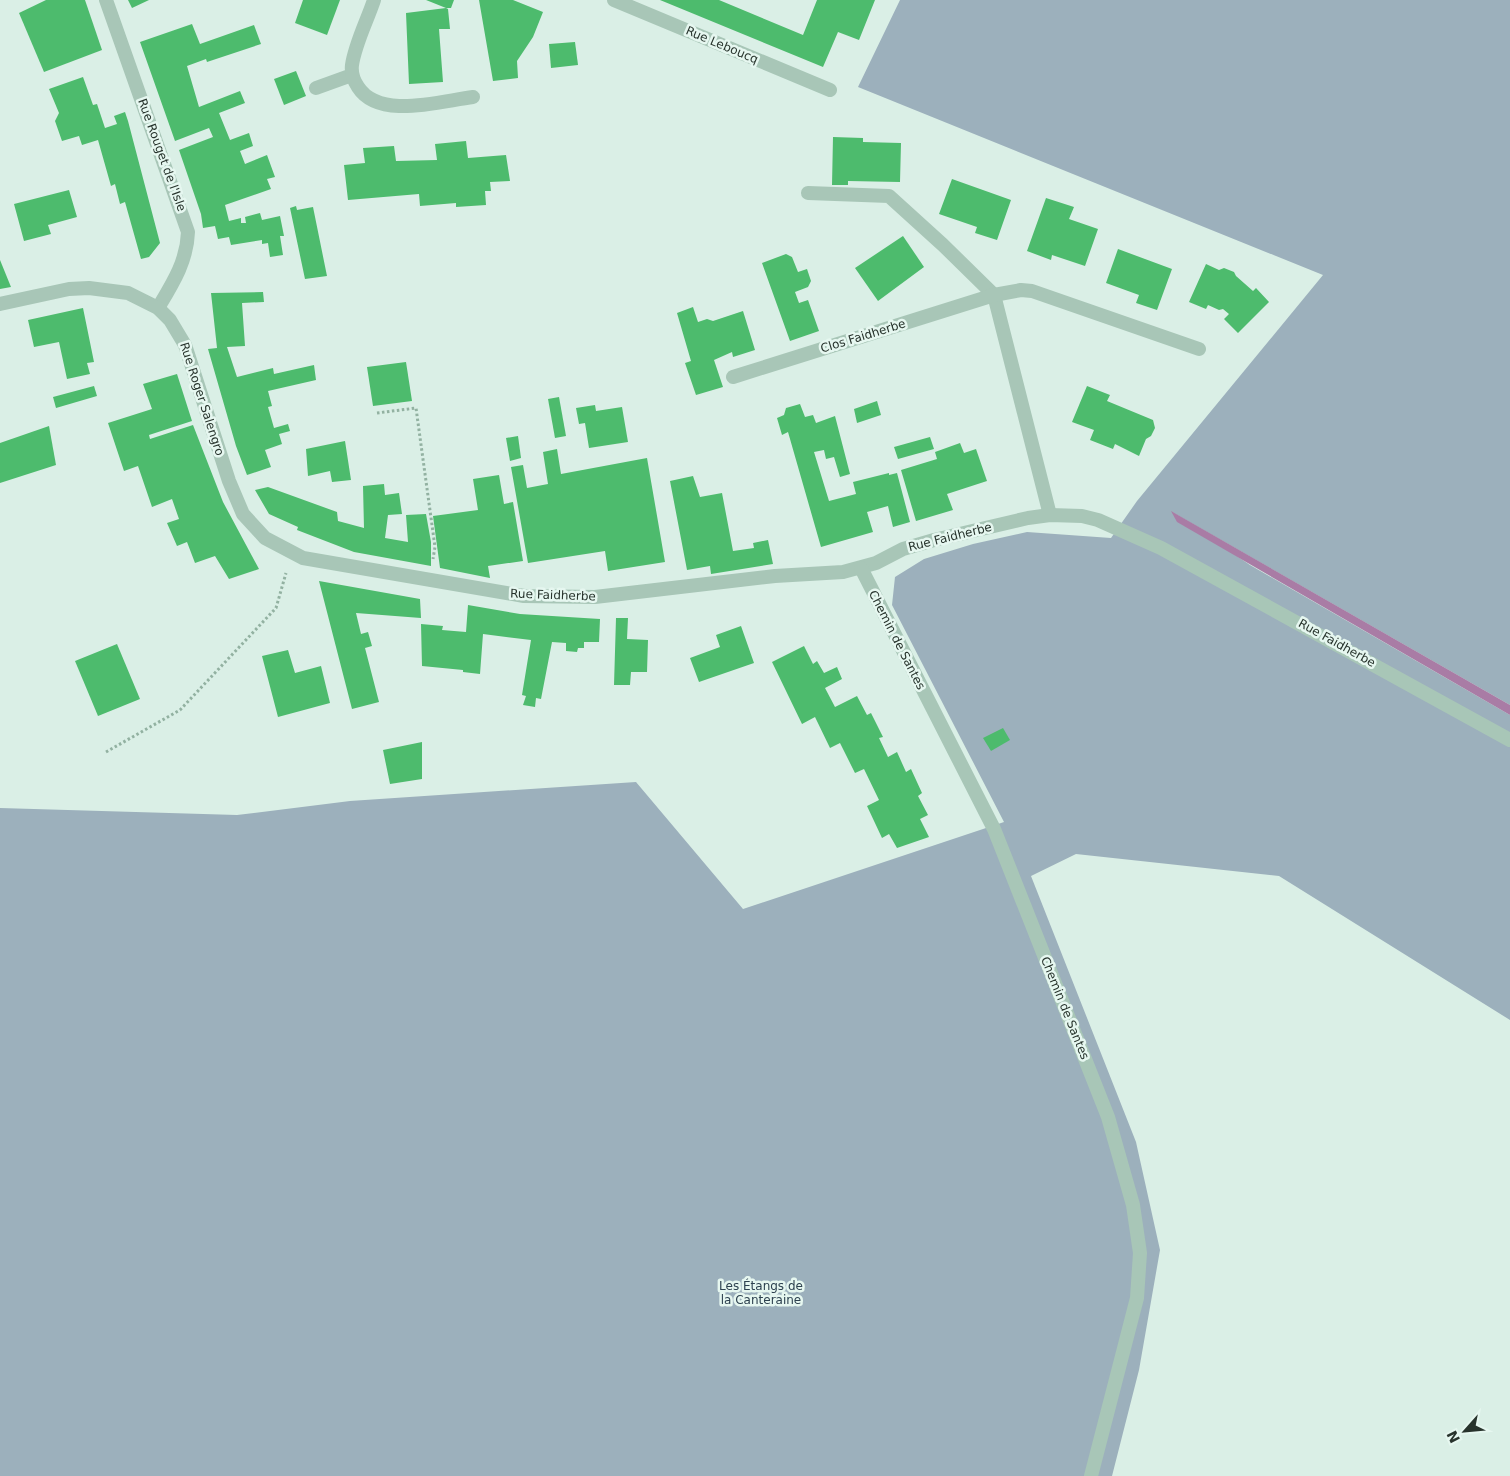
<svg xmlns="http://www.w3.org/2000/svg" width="1510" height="1476" viewBox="0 0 1510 1476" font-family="'DejaVu Sans',sans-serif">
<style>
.green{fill:#9cb0bc}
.water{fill:#a97ca5}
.building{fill:#4dbb6d}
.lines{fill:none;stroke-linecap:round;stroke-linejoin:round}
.path{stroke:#92b1a1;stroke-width:3;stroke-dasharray:2.5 2.5;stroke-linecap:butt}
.service{stroke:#a8c6b7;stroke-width:14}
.minor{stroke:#a8c6b7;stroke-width:14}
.labels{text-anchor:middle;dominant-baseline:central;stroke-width:5;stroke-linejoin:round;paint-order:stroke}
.street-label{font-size:12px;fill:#27332c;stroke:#e6f7f0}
.park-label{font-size:12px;fill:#2d414f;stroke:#e6f7f0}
</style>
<rect width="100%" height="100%" fill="#daefe6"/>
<path class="green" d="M900 0H1510V705L1172 512 1250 565 1510 715V1020L1279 876 1076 854 1031 876 1136 1142 1160 1250 1139 1370 1112 1476H0V808L237 815 350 801 636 782 743 909 1004 822 892 605 895 577 924 559 973 544 1027 532 1111 538 1137 501 1323 275 858 87Z"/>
<path class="water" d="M1171 511 1510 705V715L1177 522Z"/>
<g class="building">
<path d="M46 0H85L102 50 44 72 19 13Z"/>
<path d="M128 0H149L132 8Z"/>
<path d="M303 0H340L327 35 295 23Z"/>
<path d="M426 0H454L451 8H446Z"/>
<path d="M479 0H513L543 12 533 37 517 61 518 78 493 81Z"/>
<path d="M660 0H719L803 35 817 0H875L859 40 838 32 823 67Z"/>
<path d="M446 8 448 9 450 29H439L443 82 409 84 406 13Z"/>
<path d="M192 24 200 44 254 25 261 44 207 62 206 59 187 66 199 107 240 91 245 103 219 113 230 140 249 133 253 146 240 151 245 164 267 155 275 177 267 179 271 189 225 205 229 221 241 218V223H246L245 217 260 213 262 220 280 216 284 236H280L283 255 270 257 268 243 262 244V240L231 245 229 237 218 239 215 226 203 228 201 214 179 150 213 137 209 128 175 141 140 42Z"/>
<path d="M575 42 578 65 551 68 549 44Z"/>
<path d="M296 71 306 96 284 105 274 79Z"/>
<path d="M83 77 93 105 97 104 105 128 117 124 114 116 125 112 128 121 160 243 149 257 141 259 125 202 120 204 115 184 111 186 98 140 82 145 79 136 62 141 55 121 59 113 49 89Z"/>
<path d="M833 137 863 138V142L901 143 900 182 848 181V185H832Z"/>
<path d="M466 141 468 158 506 155 510 181 490 182 491 191H485L486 205 456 207V203L420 206 419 194 348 200 344 165 365 163 363 148 394 146 396 161 437 160 435 144Z"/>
<path d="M952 179 1011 200 997 240 975 233 977 227 939 214Z"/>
<path d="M69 190 77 217 48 225 51 234 24 241 14 204Z"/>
<path d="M1046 198 1074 207 1069 219 1098 229 1085 266 1052 255 1051 260 1027 251Z"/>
<path d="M296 206 297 210 313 207 327 276 305 279 290 208Z"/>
<path d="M903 236 924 267 878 301 855 268Z"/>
<path d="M1118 249 1172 269 1157 310 1136 303 1139 295 1106 283Z"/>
<path d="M786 254 792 257 798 272 807 269 811 281 808 287 795 292 799 303 808 300 819 331 790 341 762 263Z"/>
<path d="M0 260 11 287 0 289Z"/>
<path d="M1206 264 1219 270 1224 268 1234 272 1236 276 1253 291 1256 288 1269 302 1238 333 1224 319 1229 314 1223 309 1219 310 1208 305 1206 309 1189 302Z"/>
<path d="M263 292 264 302 242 303 245 346 227 347 237 377 273 368 274 374 314 365 316 380 268 391 272 406 268 407 274 428 288 424 290 431 279 434 282 444 265 450 271 467 247 475 236 446 208 349 217 348 211 293Z"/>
<path d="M693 307 698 322 707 319 713 321 743 311 755 350 733 357 732 352 714 360 723 387 696 395 685 363 691 361 677 313Z"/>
<path d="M83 308 94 362 87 363 90 374 67 379 59 342 34 347 28 320Z"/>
<path d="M406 362 412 401 373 406 367 367Z"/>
<path d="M177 374 192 421 149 435 150 439 193 425 223 502 259 569 229 579 215 556 195 563 187 542 177 546 167 523 179 519 172 499 152 507 138 466 124 471 108 423 152 409 143 384Z"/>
<path d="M94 386 97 396 56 408 53 397Z"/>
<path d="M1087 386 1110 395 1107 401 1153 420 1155 428 1151 436 1146 439 1139 456 1115 444 1113 449 1090 440 1094 430 1072 422Z"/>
<path d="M559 397 566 436 555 438 548 399Z"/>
<path d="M877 401 881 415 857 423 854 409Z"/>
<path d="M800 404 805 417 813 415 816 423 835 416 850 474 840 477 834 457 826 459 824 450 814 452 829 501 856 494 853 482 889 473V475L897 473 910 522 893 527 888 506 867 512 873 532 821 547 788 432 782 435 777 418 784 415 786 408Z"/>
<path d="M595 405 596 411 622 407 628 442 589 448 585 423 579 424 576 408Z"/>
<path d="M49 426 56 465 0 483V443Z"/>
<path d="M518 436 521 458 510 461 506 438Z"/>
<path d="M930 437 934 449 898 459 894 447Z"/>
<path d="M345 441 351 480 332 482 330 471 308 476 306 449Z"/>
<path d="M960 443 964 453 976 449 987 481 947 494 953 510 916 521 901 470 937 459 935 452Z"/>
<path d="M557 449 561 474 647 458 665 562 608 571 605 551 528 563 511 467 523 465 527 488 548 484 543 452Z"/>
<path d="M499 475 504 504 513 502 523 561 488 566 490 578 440 568 433 516 478 510 473 479Z"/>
<path d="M693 476 700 497 722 493 733 551 754 548 753 543 768 540 773 564 711 574 710 566 687 570 670 481Z"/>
<path d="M384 484 385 495 399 493 402 514 388 515 385 538 408 542 406 515 426 514 431 542V566L354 552 297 530 298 527 269 514 255 490 268 487 337 512 338 521 364 528 363 486Z"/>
<path d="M319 581 420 599 421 618 356 613 361 634 368 632 372 646 365 648 379 702 352 709Z"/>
<path d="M468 605 520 614 600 619 599 642H584V648H578L577 652 566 651V643L552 642 541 699 536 698 535 707 523 705 526 696 522 695 531 640 483 634 480 674 463 672V670L422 666 421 624 443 626 442 630 466 632Z"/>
<path d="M616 618H628L627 639 648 640 647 672H631L630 685H614Z"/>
<path d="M741 626 754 663 699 682 690 658 720 647 716 635Z"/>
<path d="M117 644 140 699 98 716 75 661Z"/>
<path d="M804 646 813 664 817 661 824 673 837 667 842 679 825 688 835 707 857 696 867 715 871 713 883 737 879 738 888 757 897 752 906 772 911 769 922 793 918 796 928 815 920 819 929 837 897 848 889 834 882 838 867 806 879 800 864 769 855 773 840 743 830 748 815 717 802 724 772 662Z"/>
<path d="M288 650 295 673 321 666 330 703 278 717 262 656Z"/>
<path d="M1003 728 1010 740 991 751 983 738Z"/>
<path d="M422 742V779L390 784 383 750Z"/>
</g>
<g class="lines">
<g class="path">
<path d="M377 413 416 408 435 547 433 559"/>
<path d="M106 752 180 710 276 608 286 573"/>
</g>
<g class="service">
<path d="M316 88 352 75"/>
<path d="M808 193 889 196 943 245 994 295"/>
</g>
<g class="minor">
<path d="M106 0 188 232C187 261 173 283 158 308"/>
<path d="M374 0C367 21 355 44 352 65 351 73 354 81 358 87 379 120 440 101 473 97"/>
<path d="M614 0 830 90"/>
<path d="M994 295 1050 515"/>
<path d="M0 304 69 289 89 288 128 293 158 308 170 320 185 345 229 481 243 514 265 538 303 558 524 596 595 597 775 576 843 572 876 563 903 549 934 540 1028 518 1050 515 1082 516 1098 520 1161 548 1510 740"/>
<path d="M733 377 994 295 1021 290 1032 291 1199 349"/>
<path d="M861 568 994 829 1108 1117 1133 1205 1140 1253 1137 1298 1091 1476"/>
</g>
</g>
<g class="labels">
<g class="street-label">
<text transform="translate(722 45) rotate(23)">Rue Leboucq</text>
<text transform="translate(162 155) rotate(70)">Rue Rouget de l'Isle</text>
<text transform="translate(863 336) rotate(-17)">Clos Faidherbe</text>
<text transform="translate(202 399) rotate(72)">Rue Roger Salengro</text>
<text transform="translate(950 537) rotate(-14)">Rue Faidherbe</text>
<text transform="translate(553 595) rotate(2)">Rue Faidherbe</text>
<text transform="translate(897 640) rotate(63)">Chemin de Santes</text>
<text transform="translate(1337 643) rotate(29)">Rue Faidherbe</text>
<text transform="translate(1065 1008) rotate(68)">Chemin de Santes</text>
</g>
<g class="park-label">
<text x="761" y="1286">Les Étangs de<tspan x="761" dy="14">la Canteraine</tspan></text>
</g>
</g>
<g transform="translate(1465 1431) rotate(243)" stroke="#e6f7f0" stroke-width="4" paint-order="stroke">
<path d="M0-4L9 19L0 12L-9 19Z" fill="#27332c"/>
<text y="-8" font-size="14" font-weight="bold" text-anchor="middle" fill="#27332c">N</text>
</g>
</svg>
